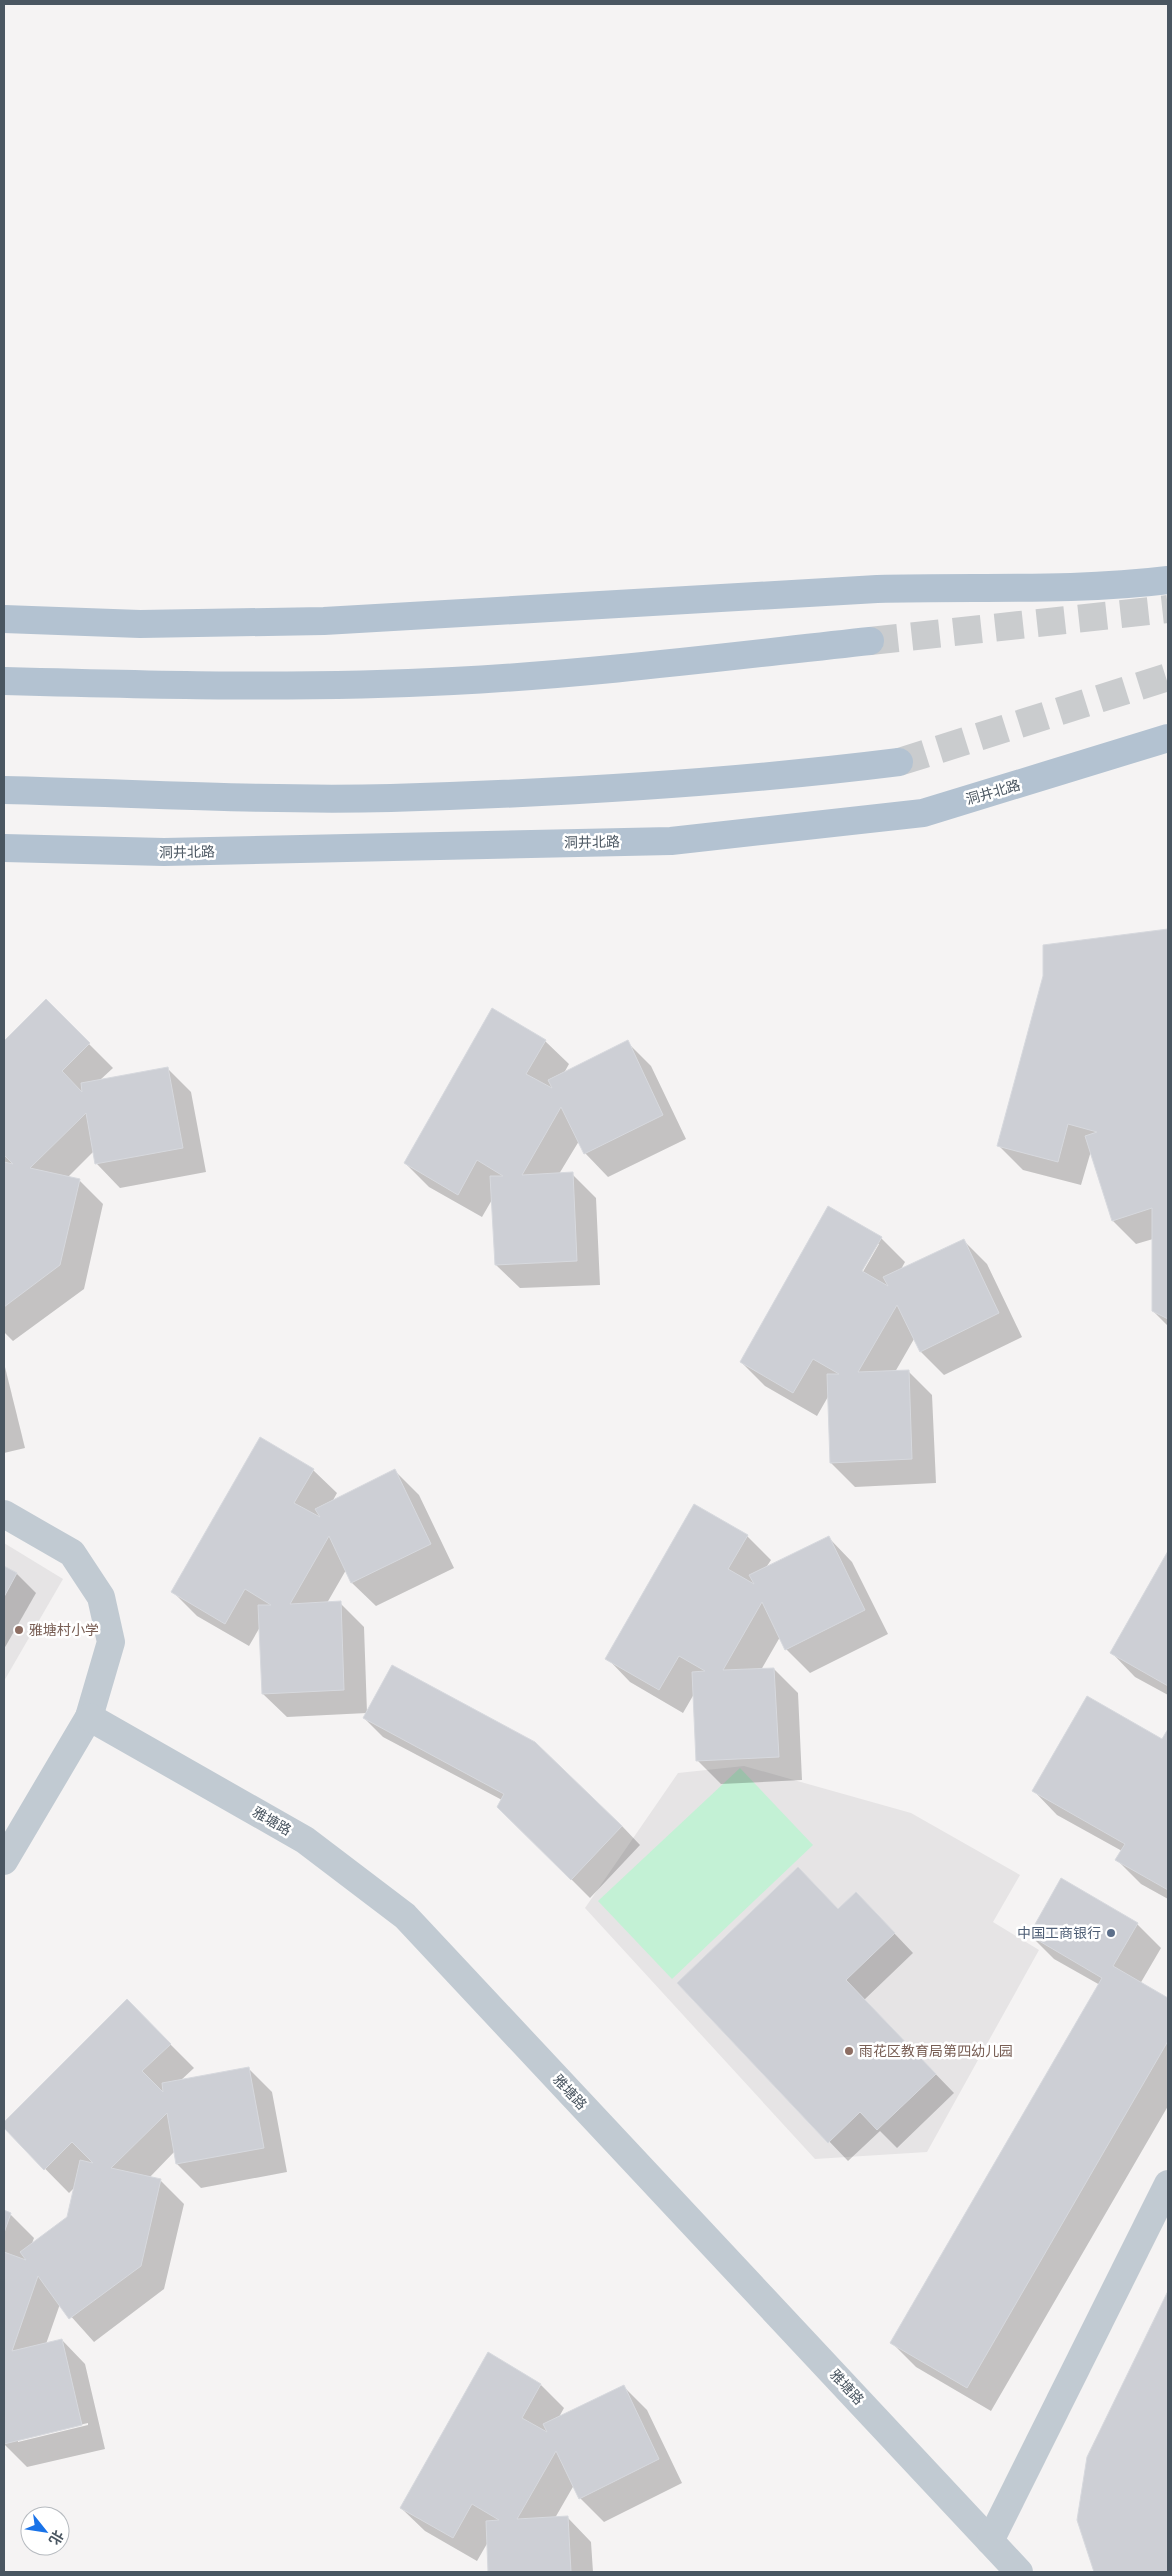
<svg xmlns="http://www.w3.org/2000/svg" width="1172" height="2576" viewBox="0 0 1172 2576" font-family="Helvetica,'Noto Sans SC',sans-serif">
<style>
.education{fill:#e6e4e5}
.green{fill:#c3f1d5}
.shadow{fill:#0003;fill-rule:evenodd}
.building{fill:#cdcfd5;stroke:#d7d9de}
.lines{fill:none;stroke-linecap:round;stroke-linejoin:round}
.major-tunnel{stroke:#caccce;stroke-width:28;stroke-dasharray:28 14;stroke-linecap:butt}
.minor{stroke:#c1cad2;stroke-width:28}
.major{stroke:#b3c2d1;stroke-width:28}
.education-dot{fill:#8d6e63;stroke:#fff;stroke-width:2}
.service-dot{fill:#5c6f8a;stroke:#fff;stroke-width:2}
.labels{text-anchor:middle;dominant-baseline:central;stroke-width:5;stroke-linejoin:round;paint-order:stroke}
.street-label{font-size:14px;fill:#4a5661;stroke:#fff}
.education-label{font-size:14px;fill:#785e54;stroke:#fff;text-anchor:start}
.service-label{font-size:14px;fill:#4e5e75;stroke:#fff;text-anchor:end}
</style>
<rect width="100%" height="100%" fill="#f5f3f3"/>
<g class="education">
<path d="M4 1543 63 1579 4 1681Z"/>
<path d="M744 1766 911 1813 1020 1875 993 1922 1039 1950 927 2152 815 2159 585 1908 678 1773Z"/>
</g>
<path class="green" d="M740 1768 813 1845 672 1979 598 1901Z"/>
<g class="shadow">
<path d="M1168 930V1326L1153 1311V1239L1136 1244 1113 1221 1091 1151 1081 1185 1023 1170 999 1146 1044 976 1045 947Z"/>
<path d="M46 1001 113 1068 100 1080 167 1068 191 1092 206 1172 120 1188 97 1164 94 1151 68 1177 79 1180 103 1204 84 1289 13 1341 4 1332V1043Z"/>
<path d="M545 1041 569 1064 564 1073 627 1042 651 1066 686 1139 608 1177 585 1153 579 1141 559 1174H572L596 1198 600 1285 520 1288 496 1265 493 1198 482 1217 429 1187 405 1163Z"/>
<path d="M881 1238 905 1262 900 1271 963 1240 987 1264 1022 1337 944 1375 921 1352 914 1339 895 1372 908 1371 932 1395 936 1483 855 1487 831 1463 829 1395 817 1416 765 1386 741 1362ZM877 1244H879L860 1277 858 1276Z"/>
<path d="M4 1363 25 1448 4 1453Z"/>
<path d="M313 1470 337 1493 332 1502 395 1471 419 1495 454 1568 376 1606 352 1583 346 1570 327 1603H340L364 1627 367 1713 622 1826 640 1845 590 1898 498 1806 502 1800 383 1737 364 1718 367 1713 287 1717 263 1694 260 1627 249 1646 197 1616 173 1592Z"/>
<path d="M747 1536 771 1560 765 1569 829 1538 852 1562 888 1634 810 1673 786 1649 780 1637 761 1670 774 1669 798 1693 802 1780 721 1784 697 1760 694 1694 683 1713 630 1682 607 1658Z"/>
<path d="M1168 1554V1695L1135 1677 1112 1653Z"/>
<path d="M4 1567 17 1574 36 1593 4 1649Z"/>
<path d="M1168 1731V1899L1141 1884 1117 1860 1122 1851 1057 1815 1034 1791 1163 1741Z"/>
<path d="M1062 1880 1137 1924 1161 1948 1140 1984 1168 2000V2106L991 2411 916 2367 892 2343 1100 1985 1054 1959 1030 1935Z"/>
<path d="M875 1913 913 1953 864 2000 954 2093 897 2148 880 2131 848 2161 678 1983Z"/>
<path d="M127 2001 194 2068 180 2081 248 2068 272 2092 287 2172 201 2188 177 2164 175 2151 149 2178 160 2180 184 2204 164 2289 94 2342 60 2304 46 2344 62 2340 85 2364 105 2449 27 2467 4 2444V2212L10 2214 34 2238 31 2246 69 2217 76 2186 69 2193 4 2127V2124ZM88 2423V2425L18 2442V2439Z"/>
<path d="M1168 2294V2572H1095L1079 2520 1088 2457Z"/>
<path d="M541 2385 564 2408 559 2417 623 2386 647 2410 682 2483 604 2522 580 2498 574 2485 555 2518H568L591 2542 593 2572H490L488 2542 477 2561 425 2531 401 2508Z"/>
</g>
<g class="building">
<path d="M1168 929V1319L1152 1311V1208L1112 1221 1085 1136 1097 1132 1068 1124 1058 1162 997 1146 1043 976V945Z"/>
<path d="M46 999 90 1043 62 1071 82 1092 81 1083 168 1067 183 1148 95 1164 86 1113 30 1168 80 1179 60 1265 4 1307V1162L13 1164 4 1155V1041Z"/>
<path d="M492 1008 546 1040 526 1074 552 1088 548 1080 628 1040 663 1115 584 1154 561 1107 522 1175 573 1172 577 1261 495 1265 490 1176H503L477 1160 458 1195 404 1163Z"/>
<path d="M828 1206 882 1237 862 1271 888 1286 883 1277 964 1239 999 1313 920 1352 897 1305 858 1372 909 1370 912 1459 830 1463 827 1374H839L813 1359 793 1393 740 1362Z"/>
<path d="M260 1437 314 1469 294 1503 320 1517 315 1509 395 1469 431 1544 351 1583 329 1536 290 1604 341 1601 344 1690 262 1694 258 1605H271L245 1589 225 1624 171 1592Z"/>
<path d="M694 1504 748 1535 728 1569 754 1584 749 1575 829 1536 865 1610 785 1650 762 1602 723 1670 774 1668 779 1757 696 1761 692 1672 705 1671 679 1656 659 1690 605 1659Z"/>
<path d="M1168 1551V1686L1110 1653Z"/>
<path d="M4 1566 17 1573 4 1597Z"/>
<path d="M392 1665 535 1742 622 1826 571 1880 497 1807 504 1794 363 1718Z"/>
<path d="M1087 1696 1162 1739 1168 1729V1890L1115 1860 1125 1844 1032 1791Z"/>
<path d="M798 1867 838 1909 856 1892 895 1933 846 1980 936 2074 877 2130 860 2112 828 2143 677 1983Z"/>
<path d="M1061 1878 1138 1923 1113 1966 1168 1998V2041L967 2388 890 2343 1102 1978 1029 1935Z"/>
<path d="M127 1999 171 2044 142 2071 163 2092 162 2083 249 2067 264 2148 176 2164 167 2113 111 2168 161 2179 141 2266 69 2319 38 2276 12 2351 62 2339 82 2425 4 2444V2252L26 2260 20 2252 67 2217 80 2160 93 2163 72 2142 44 2170 4 2128V2122Z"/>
<path d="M4 2210 11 2213 4 2233Z"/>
<path d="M1168 2291V2572H1094L1077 2520 1087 2457Z"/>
<path d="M488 2352 541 2384 522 2418 547 2432 543 2424 624 2385 659 2459 579 2499 556 2451 517 2519 568 2516 571 2572H488L486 2521 499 2520 472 2504 453 2538 400 2508Z"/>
</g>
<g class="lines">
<g class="major-tunnel">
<path d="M870 641 1168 609"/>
<path d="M899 762 1168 677"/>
</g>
<g class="minor">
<path d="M4 1514 72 1553 101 1597 111 1642 89 1717 4 1861"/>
<path d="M89 1717 305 1840 405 1916 1019 2572"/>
<path d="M990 2541 1168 2184"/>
</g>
<g class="major">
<path d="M4 619 140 624 324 621 877 589C974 586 1071 592 1168 580"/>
<path d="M4 681C153 685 303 689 453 681 592 674 731 656 870 641"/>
<path d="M4 790C133 793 262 801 391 798 561 793 731 783 899 762"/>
<path d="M4 848 164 852 671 841 923 813 1168 738"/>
</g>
</g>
<g class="education-dot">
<circle cx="19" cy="1630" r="5"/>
<circle cx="849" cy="2051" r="5"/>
</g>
<circle class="service-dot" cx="1111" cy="1933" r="5"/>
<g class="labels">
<g class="street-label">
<text transform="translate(993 792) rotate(-16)">洞井北路</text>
<text transform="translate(592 842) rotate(-1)">洞井北路</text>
<text transform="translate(187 852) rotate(-1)">洞井北路</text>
<text transform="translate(272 1821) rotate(30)">雅塘路</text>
<text transform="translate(570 2092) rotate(47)">雅塘路</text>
<text transform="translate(847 2387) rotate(47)">雅塘路</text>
</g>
<g class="education-label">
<text x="29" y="1630">雅塘村小学</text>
<text x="859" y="2051">雨花区教育局第四幼儿园</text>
</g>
<g class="service-label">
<text x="1101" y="1933">中国工商银行</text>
</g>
</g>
<rect width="1172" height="2576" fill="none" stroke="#4a5661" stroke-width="10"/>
<g transform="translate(45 2531) rotate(120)"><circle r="24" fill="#ffffff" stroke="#b7bbc0"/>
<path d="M0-4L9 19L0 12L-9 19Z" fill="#1a73e8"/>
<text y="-8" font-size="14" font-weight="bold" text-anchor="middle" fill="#4a5661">北</text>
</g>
</svg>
